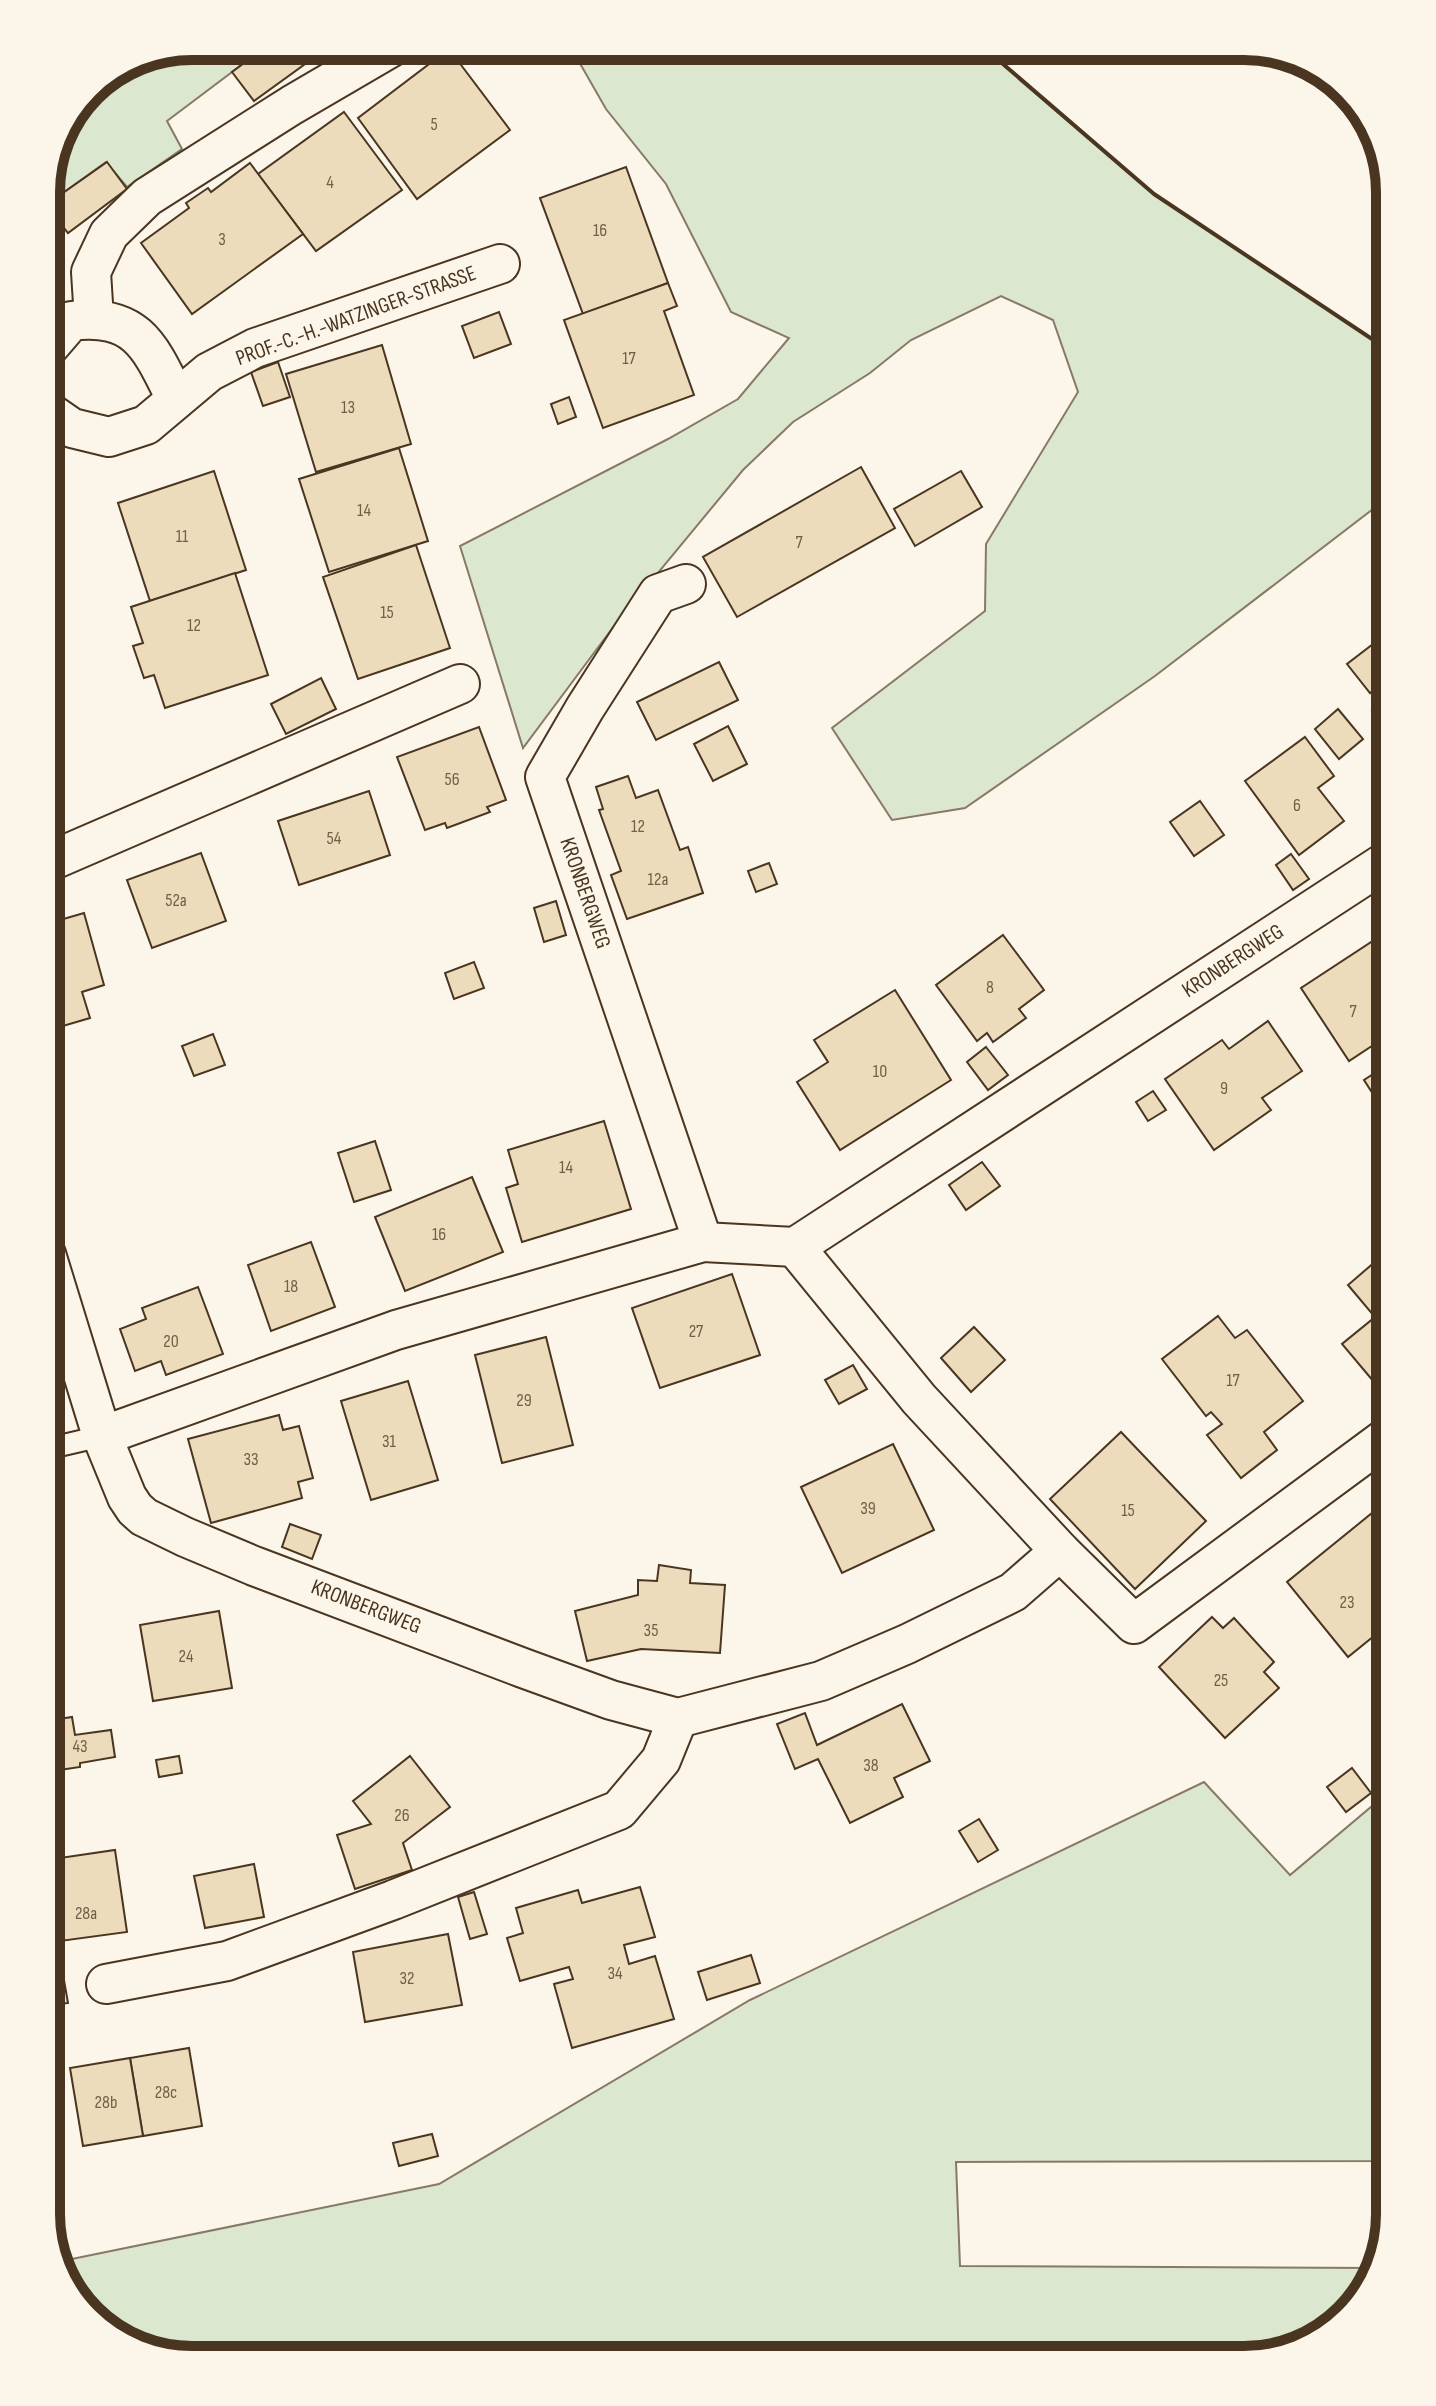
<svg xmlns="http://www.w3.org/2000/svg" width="1436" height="2406" viewBox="0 0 1436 2406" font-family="'Sofia Sans Condensed',sans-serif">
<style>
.green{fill:#dce7d0;stroke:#887966;stroke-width:2}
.building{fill:#ecdcbc;stroke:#4a3520;stroke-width:2}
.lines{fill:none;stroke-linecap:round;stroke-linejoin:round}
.service-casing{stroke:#4a3520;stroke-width:24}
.minor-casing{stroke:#4a3520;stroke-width:42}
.service{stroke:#fbf6e9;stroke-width:20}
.minor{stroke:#fbf6e9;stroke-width:38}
.wall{stroke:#4a3520;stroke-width:4}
.labels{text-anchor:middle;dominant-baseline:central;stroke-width:6;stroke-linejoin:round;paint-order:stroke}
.number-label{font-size:18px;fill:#725f47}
.street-label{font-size:22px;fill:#4a3520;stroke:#fbf6e9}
.rim{fill:none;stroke:#4a3520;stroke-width:10}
</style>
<rect width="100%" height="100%" fill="#fbf6e9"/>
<g class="green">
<path d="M192 46H262L264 48 167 121 182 149 127 187 106 162 46 205V183L89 88 136 57Z"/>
<path d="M570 46H982L1154 194 1390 351V496L1155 676 965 808 892 820 832 728 985 611 986 544 1078 392 1053 320 1001 296 911 340 870 373 793 422 743 470 614 626 523 748 460 546 668 439 738 399 789 338 731 312 666 184 606 109Z"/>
<path d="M1204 1782 1290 1875 1390 1791V2161L956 2162 960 2266 1374 2268 1366 2295 1308 2345 1244 2360H183L110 2335 61 2278 57 2262 439 2184 750 2000Z"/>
</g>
<g class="building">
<path d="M267 46H302L312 59 254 101 232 72Z"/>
<path d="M449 49 510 130 417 199 358 118Z"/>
<path d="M344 112 402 190 316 251 258 174Z"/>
<path d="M107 162 127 189 68 233 46 205Z"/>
<path d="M250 163 303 234 192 314 141 243 189 208 186 203 208 188 211 192Z"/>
<path d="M626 167 668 283 583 314 540 198Z"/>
<path d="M668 283 677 306 664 311 694 395 603 428 564 320Z"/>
<path d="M499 312 511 344 474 358 462 326Z"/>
<path d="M382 345 411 444 316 472 286 374Z"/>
<path d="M278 362 290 397 263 406 251 372Z"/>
<path d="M569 397 576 417 558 424 551 404Z"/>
<path d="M399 448 428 541 329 572 299 479Z"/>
<path d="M861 467 895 528 737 617 703 557Z"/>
<path d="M214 471 246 570 150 601 118 503Z"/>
<path d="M961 471 982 507 915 546 894 509Z"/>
<path d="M416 545 450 648 358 679 323 577Z"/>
<path d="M235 573 268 675 165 708 154 675 144 678 133 646 143 643 131 607Z"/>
<path d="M1390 631V678L1370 693 1347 664Z"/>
<path d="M719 662 738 700 656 740 637 702Z"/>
<path d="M46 677 60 720 46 724Z"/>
<path d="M321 678 336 709 286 734 271 704Z"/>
<path d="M1390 699V737L1372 711Z"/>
<path d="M1338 709 1363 739 1339 759 1315 729Z"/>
<path d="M728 726 747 764 713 781 694 744Z"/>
<path d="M479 727 506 800 487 807 490 812 447 828 445 823 425 830 397 757Z"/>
<path d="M1305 737 1334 776 1318 788 1344 821 1299 855 1245 781Z"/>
<path d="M1390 755V777L1380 762Z"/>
<path d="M628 776 636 798 658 790 680 850 688 847 703 893 627 919 611 875 621 871 599 810 603 809 596 787Z"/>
<path d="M369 791 390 855 299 885 278 821Z"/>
<path d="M1200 801 1224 835 1194 856 1170 822Z"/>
<path d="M201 853 226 921 152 948 127 880Z"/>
<path d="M1291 854 1309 879 1293 890 1276 865Z"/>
<path d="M769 863 777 884 756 892 748 871Z"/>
<path d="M1390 887V915L1378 895Z"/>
<path d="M556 901 566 935 544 942 534 908Z"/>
<path d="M84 913 104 985 82 992 90 1018 46 1031V924Z"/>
<path d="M1385 933 1390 941V1034L1349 1061 1301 988Z"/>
<path d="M1003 935 1044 990 1019 1009 1026 1018 993 1042 987 1033 977 1041 936 985Z"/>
<path d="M474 962 484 988 454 999 445 973Z"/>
<path d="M895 990 951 1080 840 1150 797 1082 828 1062 814 1040Z"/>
<path d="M1268 1021 1302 1071 1262 1098 1271 1110 1214 1150 1165 1079 1222 1040 1229 1049Z"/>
<path d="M213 1034 225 1065 194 1076 182 1046Z"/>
<path d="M986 1047 1008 1075 988 1090 967 1062Z"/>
<path d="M1390 1063V1102L1382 1108 1364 1080Z"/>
<path d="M1153 1091 1166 1110 1148 1121 1136 1102Z"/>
<path d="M604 1121 631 1209 522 1242 506 1188 518 1184 508 1150Z"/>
<path d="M375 1141 391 1190 354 1202 338 1153Z"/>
<path d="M982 1162 1000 1186 966 1210 949 1185Z"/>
<path d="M472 1177 503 1252 405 1291 375 1217Z"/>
<path d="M311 1242 335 1307 271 1331 248 1265Z"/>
<path d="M1390 1249V1369L1374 1382 1342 1344 1375 1317 1348 1285Z"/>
<path d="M732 1274 760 1355 660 1388 632 1308Z"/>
<path d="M198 1287 223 1354 166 1375 161 1361 135 1371 120 1329 146 1319 142 1308Z"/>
<path d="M1218 1316 1235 1338 1247 1330 1303 1401 1264 1432 1277 1450 1241 1478 1207 1435 1222 1424 1211 1412 1206 1416 1162 1359Z"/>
<path d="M974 1327 1005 1360 971 1392 941 1358Z"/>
<path d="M546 1337 573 1445 502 1463 475 1355Z"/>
<path d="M853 1365 867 1389 839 1404 825 1380Z"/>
<path d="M408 1381 438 1480 371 1500 341 1401Z"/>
<path d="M279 1415 283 1430 299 1426 313 1478 298 1482 302 1498 211 1523 188 1439Z"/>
<path d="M1121 1432 1206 1521 1135 1589 1050 1499Z"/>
<path d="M893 1444 934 1530 842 1573 801 1487Z"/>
<path d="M1372 1513 1390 1535V1623L1348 1657 1287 1582Z"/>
<path d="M290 1524 321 1535 312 1559 282 1547Z"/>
<path d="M46 1555 52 1578 46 1580Z"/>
<path d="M659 1565 691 1570 690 1583 725 1585 720 1653 641 1649 587 1661 575 1611 638 1595V1580L657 1581Z"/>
<path d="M219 1611 232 1688 153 1701 140 1625Z"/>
<path d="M1212 1617 1223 1628 1234 1618 1274 1662 1264 1672 1279 1688 1225 1738 1159 1667Z"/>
<path d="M902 1704 930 1761 894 1778 903 1797 850 1823 818 1759 795 1769 777 1724 805 1713 817 1745Z"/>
<path d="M72 1717 75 1735 111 1730 115 1757 80 1763V1767L46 1772V1721Z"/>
<path d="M179 1756 182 1773 159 1777 156 1760Z"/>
<path d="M410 1756 450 1807 403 1843 412 1870 355 1889 337 1835 371 1824 353 1801Z"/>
<path d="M1352 1768 1371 1793 1346 1812 1327 1787Z"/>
<path d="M979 1819 998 1850 978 1862 959 1831Z"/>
<path d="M115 1850 127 1932 53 1942 46 1894V1860Z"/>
<path d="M254 1864 264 1917 205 1928 194 1876Z"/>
<path d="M640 1887 655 1937 624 1945 629 1964 655 1956 674 2019 572 2048 554 1984 573 1979 569 1967 520 1981 507 1938 523 1933 516 1908 578 1890 582 1903Z"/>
<path d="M474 1892 487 1934 470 1939 458 1897Z"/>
<path d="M448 1934 462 2005 365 2022 353 1952Z"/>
<path d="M58 1946 68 2003 46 2006V1948Z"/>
<path d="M751 1955 760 1983 707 2000 698 1972Z"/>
<path d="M189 2048 202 2126 143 2136 130 2058Z"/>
<path d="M130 2058 143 2136 83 2146 70 2068Z"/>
<path d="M432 2134 438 2156 399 2166 393 2143Z"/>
</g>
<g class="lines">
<g class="service-casing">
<path id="service" d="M46 1449 102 1436"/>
</g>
<g class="minor-casing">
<g id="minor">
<path d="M94 319 91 272 109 234 147 197 292 105 393 46"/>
<path d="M46 350 71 321C137 313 150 346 176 399"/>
<path d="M46 410 72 428 109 437 146 425 209 372 255 348 500 264"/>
<path d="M686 584 658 594 585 708 545 777 703 1242"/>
<path d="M46 863 460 684"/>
<path d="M795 1247 919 1399 1060 1551 1134 1624 1390 1435"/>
<path d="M46 1254 102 1436 396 1330 703 1242 795 1247 1390 859"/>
<path d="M102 1436 127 1497 135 1509 144 1517 185 1537 254 1566 523 1668 611 1700 678 1718 821 1681 907 1644 1013 1592 1060 1551"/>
<path d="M106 1984 227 1961 393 1900 619 1810 661 1760 678 1718"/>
</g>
</g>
<use href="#service" class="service"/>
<use href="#minor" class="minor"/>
<path class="wall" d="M982 46 1154 194 1390 351"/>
</g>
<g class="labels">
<g class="number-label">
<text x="434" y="124">5</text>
<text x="330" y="182">4</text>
<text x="600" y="230">16</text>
<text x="222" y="239">3</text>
<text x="629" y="358">17</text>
<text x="348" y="407">13</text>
<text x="364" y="510">14</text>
<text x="182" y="536">11</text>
<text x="799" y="542">7</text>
<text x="387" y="612">15</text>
<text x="194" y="625">12</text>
<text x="452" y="779">56</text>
<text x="1297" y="805">6</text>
<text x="638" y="826">12</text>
<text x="334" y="838">54</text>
<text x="658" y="879">12a</text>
<text x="176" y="900">52a</text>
<text x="990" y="987">8</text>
<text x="1353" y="1011">7</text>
<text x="880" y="1071">10</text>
<text x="1224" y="1088">9</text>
<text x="566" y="1167">14</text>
<text x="439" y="1234">16</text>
<text x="291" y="1286">18</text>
<text x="696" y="1331">27</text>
<text x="171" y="1341">20</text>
<text x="1233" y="1380">17</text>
<text x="524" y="1400">29</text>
<text x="389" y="1441">31</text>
<text x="251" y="1459">33</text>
<text x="868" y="1508">39</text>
<text x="1128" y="1510">15</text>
<text x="1347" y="1602">23</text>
<text x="651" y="1630">35</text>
<text x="186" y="1656">24</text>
<text x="1221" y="1680">25</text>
<text x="80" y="1746">43</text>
<text x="871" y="1765">38</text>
<text x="402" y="1815">26</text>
<text x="86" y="1913">28a</text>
<text x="615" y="1973">34</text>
<text x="407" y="1978">32</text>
<text x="166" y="2092">28c</text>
<text x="106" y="2102">28b</text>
</g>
<g class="street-label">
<text transform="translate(356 316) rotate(-20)">PROF.-C.-H.-WATZINGER-STRASSE</text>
<text transform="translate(585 893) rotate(71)">KRONBERGWEG</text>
<text transform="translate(1233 961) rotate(-33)">KRONBERGWEG</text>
<text transform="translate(366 1607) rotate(21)">KRONBERGWEG</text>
</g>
</g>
<path d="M0 0H1436V2406H0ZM192 60H1244A132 132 0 0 1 1376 192V2214A132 132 0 0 1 1244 2346H192A132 132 0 0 1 60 2214V192A132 132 0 0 1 192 60Z" fill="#fbf6e9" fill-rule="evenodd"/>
<path class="rim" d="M192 60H1244A132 132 0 0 1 1376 192V2214A132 132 0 0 1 1244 2346H192A132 132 0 0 1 60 2214V192A132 132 0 0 1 192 60Z"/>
</svg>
